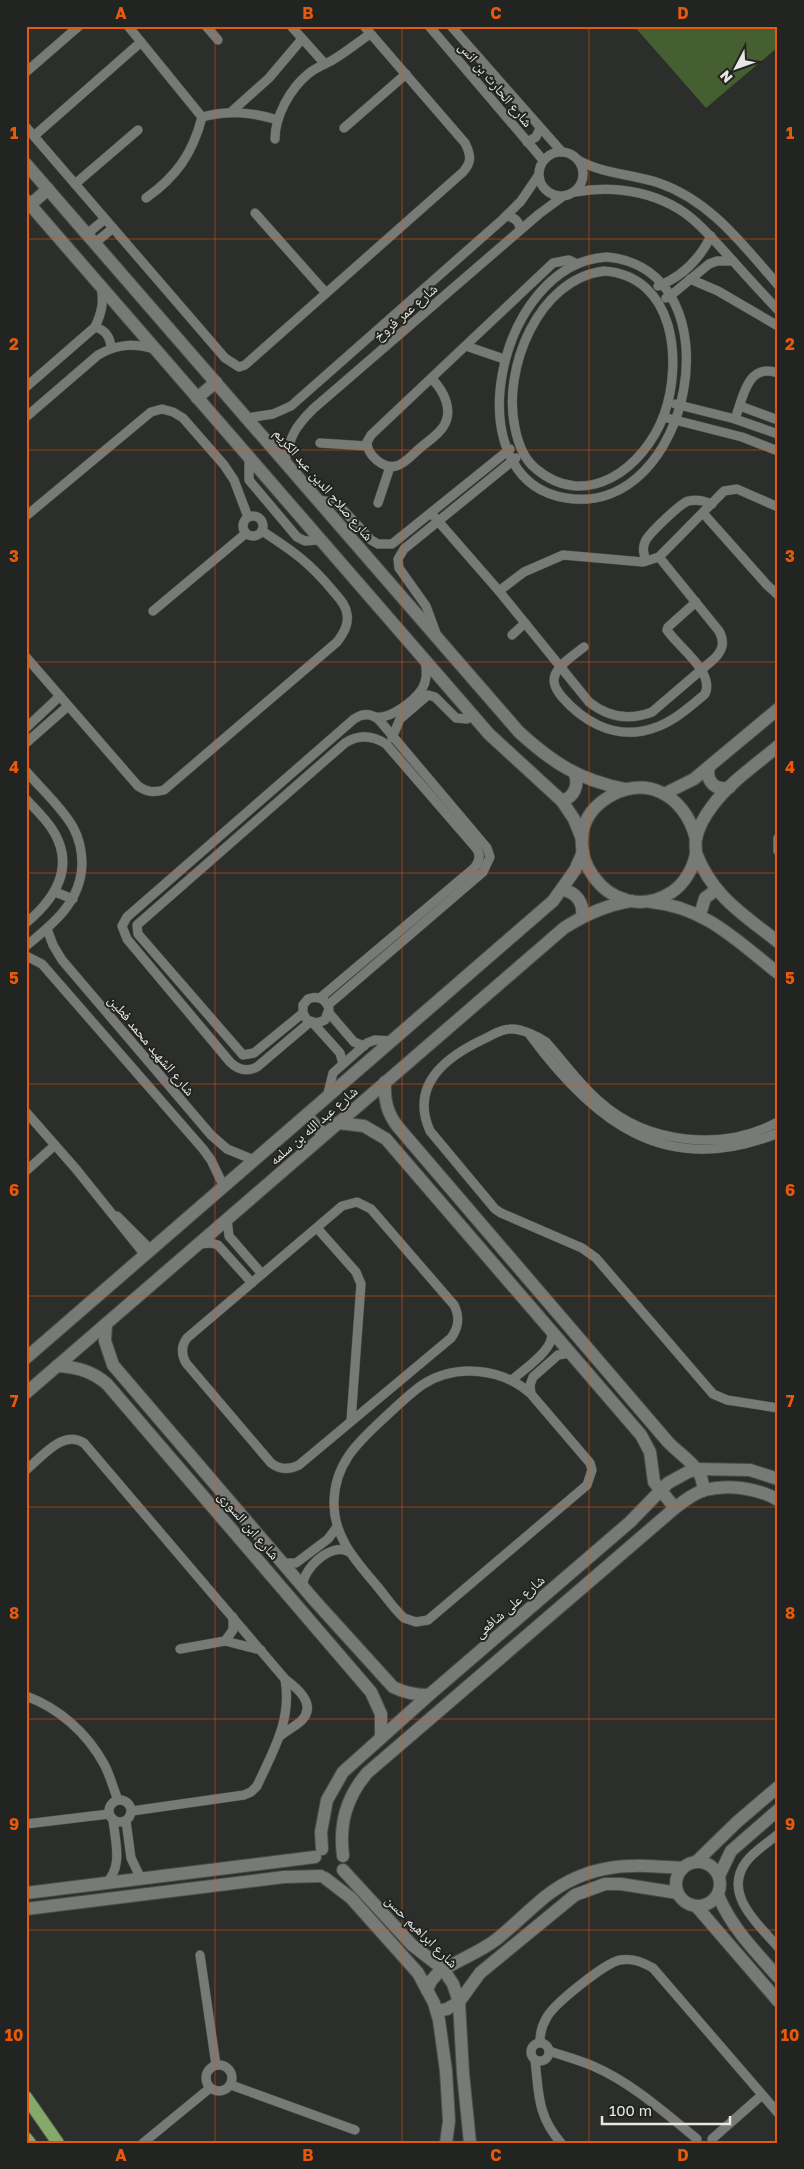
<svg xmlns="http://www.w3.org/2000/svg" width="804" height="2169" viewBox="0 0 804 2169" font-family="'Golos Text','Noto Naskh Arabic',sans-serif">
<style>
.green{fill:#455f30}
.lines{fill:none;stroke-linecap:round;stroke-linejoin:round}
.street-casing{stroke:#4b4d4a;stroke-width:10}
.secondary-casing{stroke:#4b4d4a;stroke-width:14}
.primary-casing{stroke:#4b4d4a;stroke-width:14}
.street{stroke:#787a77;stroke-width:9}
.secondary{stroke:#787a77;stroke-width:12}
.primary{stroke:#85a968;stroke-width:12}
.grid{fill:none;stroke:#e8590c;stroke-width:1;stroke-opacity:0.55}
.labels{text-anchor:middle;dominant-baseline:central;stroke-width:4;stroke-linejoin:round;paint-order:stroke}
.street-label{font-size:14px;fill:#e7e8e6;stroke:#222421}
.neatline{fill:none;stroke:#e8590c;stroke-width:2}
.grid-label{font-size:16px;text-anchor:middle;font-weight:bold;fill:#e8590c}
</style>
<rect width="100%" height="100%" fill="#2c2e2b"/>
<path class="green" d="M634 26H778V47L706 108Z"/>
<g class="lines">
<g class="street-casing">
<g id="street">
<path d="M128 26 202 117"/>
<path d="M206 26 218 40"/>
<path d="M291 26 325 64"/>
<path d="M429 26 543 160"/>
<path d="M451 26 562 152"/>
<path d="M26 72 79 26"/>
<path d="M231 112 269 78 302 39"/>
<path d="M202 117C229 110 251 112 278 120"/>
<path d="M26 127 225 358 239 367 245 365 463 172C472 162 471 155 465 143L364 26"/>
<path d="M344 128 406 74"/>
<path d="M34 136 141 42"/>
<path d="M275 139C275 116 290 89 308 74 315 68 323 65 331 61 345 53 357 43 370 34"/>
<path d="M527 142 536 137 540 128"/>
<circle cx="561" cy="174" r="22"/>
<path d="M578 160C603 174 632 174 659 183 711 201 743 245 778 285"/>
<path d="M75 184 138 130"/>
<path d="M575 192C617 184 665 193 697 223 710 235 722 249 734 262 748 278 763 294 778 310"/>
<path d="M146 198C176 177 193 153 202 117"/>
<path d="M255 213 326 293"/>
<path d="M506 216C515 217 520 222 520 230"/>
<path d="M87 234 105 219"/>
<path d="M95 243 113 228"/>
<path d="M607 257C740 269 692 519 566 498 452 480 497 263 607 257Z"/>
<path d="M604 271C675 276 683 361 664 415 644 468 586 512 535 468 523 458 518 443 515 428 502 369 538 279 604 271Z"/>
<path d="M690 279 718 291 778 326"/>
<path d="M658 286C682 277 700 258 711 236"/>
<path d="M666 298 670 296 709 264 717 261H733"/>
<path d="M95 327C105 330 110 336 111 347"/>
<path d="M466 346 504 359"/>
<path d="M432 379C444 391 454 411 443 427 438 435 427 442 420 448 413 454 405 464 396 466 383 469 367 455 367 442L371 435 553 263 569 260 577 264"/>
<path d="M26 387 95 327C102 312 104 302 101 287"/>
<path d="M675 404 735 419 778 434"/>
<path d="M740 406 778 420"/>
<path d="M26 417 98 355C117 344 133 343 154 349"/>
<path d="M663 417 742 437 778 451"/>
<path d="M247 418 273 414 291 406 503 219 521 201 538 176"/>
<path d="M735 419C743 398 747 362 778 373"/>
<path d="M320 443 367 446"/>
<path d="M249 459V480L297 537 305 541 319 540"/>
<path d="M285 462C290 436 295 427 313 409L539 214 562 197"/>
<path d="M319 500 337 503 371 540 378 544H392L510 449"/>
<path d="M378 503 390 467"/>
<path d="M431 513 499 591 589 702C608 717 629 721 652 712L714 659C723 650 725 642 719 631L659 557"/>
<path d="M703 513 767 585 778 595"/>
<circle cx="253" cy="526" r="10"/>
<path d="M26 516 151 412 162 409 173 412 183 418 224 465 234 480 248 517"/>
<path d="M646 561C644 555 642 549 645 542 648 534 680 504 688 501 696 499 705 501 712 504"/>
<path d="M499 591 524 572 563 555 643 562 659 557 724 491 737 489 778 507"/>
<path d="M153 611 245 534"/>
<path d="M436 633 426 606 399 568 398 559 404 549 516 458"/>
<path d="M512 635 525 623"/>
<path d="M584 647C575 654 561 663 556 673 551 682 556 690 562 697 583 721 611 737 643 731 669 726 686 710 705 694 715 672 679 648 667 630L668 627 696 602"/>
<path d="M26 657 138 786C147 792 153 793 164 790L337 642C343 634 349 625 347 614 346 605 339 598 333 591 310 563 293 551 262 531"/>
<path d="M376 717C391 719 414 701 422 689 427 681 427 670 425 661"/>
<path d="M26 728 60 696"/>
<path d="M392 738 400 719 428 695 435 697 456 718 467 719 473 715"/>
<path d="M26 743 68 706"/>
<path d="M26 771C41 789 61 806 73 827 79 838 82 851 82 864 81 902 53 924 26 946"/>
<path d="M26 799C35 809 45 818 52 829 76 866 56 898 26 923"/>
<path d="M778 838V851"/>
<path d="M55 892 73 899"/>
<path d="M47 929 53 945 62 960 211 1135 227 1149 254 1160"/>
<path d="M26 956 42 964 203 1149 211 1160 224 1187"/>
<path d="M303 1013 307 1020 317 1023 325 1020 329 1009C326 999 318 995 308 999L303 1005V1013L254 1053 243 1055 138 934 137 925 345 743C359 734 372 735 386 744L476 848C481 855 480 862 473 869L320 998"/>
<path d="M329 1013 354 1042 364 1046"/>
<path d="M310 1022 257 1067C247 1072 238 1070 230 1062L127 939 122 926 127 917 354 719C363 713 372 713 380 721L487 848 490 857 483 872 328 1005"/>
<path d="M313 1023 340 1053 343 1064"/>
<path d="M530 1035C594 1122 666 1179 778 1133"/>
<path d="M327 1097 333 1073 367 1043 375 1040 393 1041"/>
<path d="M26 1112 76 1169 145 1255"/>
<path d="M778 1122C722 1152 647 1144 599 1101 579 1084 564 1062 546 1042 537 1036 521 1028 510 1029 500 1029 491 1036 482 1040 444 1058 410 1086 430 1131L495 1209 501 1213 582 1248 596 1258 713 1394 727 1400 778 1408"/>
<path d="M26 1171 55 1145"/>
<path d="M357 1202 371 1209 454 1305C460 1317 459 1327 451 1338L299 1465C289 1470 280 1470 271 1463L186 1363C181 1354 181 1346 187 1338L342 1206Z"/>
<path d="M117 1216 151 1250"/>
<path d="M227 1219 229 1236 262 1274"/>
<path d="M317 1228 356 1272 361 1284 351 1421"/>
<path d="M200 1244 211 1243 218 1245 252 1283"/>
<path d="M512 1380C524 1369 557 1348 551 1331"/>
<path d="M531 1394C502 1368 456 1363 422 1385 408 1395 395 1408 382 1420 357 1443 335 1464 334 1501 333 1537 356 1561 377 1586 386 1597 394 1609 404 1618L416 1622 428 1620 587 1485 592 1470 590 1463 531 1394 530 1385 533 1377 558 1355 571 1353"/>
<path d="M26 1470C42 1457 63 1429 84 1443L285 1679C292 1720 274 1749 257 1786L251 1792 244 1795 132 1811"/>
<path d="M283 1563H296L328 1539 337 1527"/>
<path d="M303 1586C302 1569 332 1541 349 1552"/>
<path d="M225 1641 233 1630V1617"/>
<path d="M180 1649 225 1641 261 1650"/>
<path d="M26 1696C59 1708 87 1733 104 1764 110 1775 113 1788 118 1800"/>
<path d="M279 1737C286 1731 296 1726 302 1720 317 1704 297 1688 285 1679"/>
<circle cx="120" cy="1811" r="11"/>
<path d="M126 1821 131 1858 141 1879"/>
<path d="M26 1824 109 1814"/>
<path d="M778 1834C768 1843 754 1851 746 1862 722 1894 759 1925 778 1947"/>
<path d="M105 1884C124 1867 115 1842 113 1819"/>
<path d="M200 1955 216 2065"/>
<path d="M540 2042C540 2033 542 2025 547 2017 555 2003 605 1963 620 1960 633 1958 642 1962 653 1968L778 2113"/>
<circle cx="540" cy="2052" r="9"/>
<path d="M549 2051C564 2056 579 2060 593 2066 632 2083 664 2112 697 2139"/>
<path d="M535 2060C539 2094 537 2115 561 2143"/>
<circle cx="219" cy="2078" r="13"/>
<path d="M231 2085 355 2130"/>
<path d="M712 2139 762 2095"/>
<path d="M143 2143 210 2088"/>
</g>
</g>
<g class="secondary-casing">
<g id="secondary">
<path d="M26 164 519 732C553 763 579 780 625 789"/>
<path d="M26 200 489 734 562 801 574 819 582 839"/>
<path d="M30 205 48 189"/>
<path d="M197 398 216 382"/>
<path d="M709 767C705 781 716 792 730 787"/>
<path d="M664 794 694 779 778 709"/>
<path d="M562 801C574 797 579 786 575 774"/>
<path d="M696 839C685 794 643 772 604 800 547 841 610 932 672 892 684 884 693 869 696 854 696 849 695 844 696 839 698 828 706 814 713 805 730 782 756 765 778 746"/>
<path d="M696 853C713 897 743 914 778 942"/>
<path d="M563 890C576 892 584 903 582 916"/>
<path d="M651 902C705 907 737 941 778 973"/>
<path d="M700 915 705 898 716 890"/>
<path d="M385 1082C384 1100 387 1113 398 1127L668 1442C682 1457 705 1468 703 1491"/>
<path d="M307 1116 324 1135"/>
<path d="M338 1123 364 1126 386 1139 641 1435 650 1452 654 1482 675 1508"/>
<path d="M106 1324 105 1341 113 1365 315 1601 393 1687C405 1693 415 1695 429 1695"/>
<path d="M26 1358 553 901 575 870 583 852"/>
<path d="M57 1366C77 1367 92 1371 107 1384L371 1692 381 1714V1738"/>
<path d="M26 1393 564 928C586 914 606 905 631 901"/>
<path d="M322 1849 321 1832 327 1800 343 1772 429 1695 630 1522 668 1483 688 1472 697 1469 750 1470 778 1479"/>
<path d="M343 1856C339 1824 346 1798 367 1773L675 1508C684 1501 694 1493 705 1490 728 1484 758 1488 778 1500"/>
<circle cx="698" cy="1884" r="22"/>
<path d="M696 1862 737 1822 778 1787"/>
<path d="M343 1870 412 1945 443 1969 453 1984 459 2002 463 2073 470 2143"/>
<path d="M719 1876 731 1851 778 1810"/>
<path d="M325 1878 351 1898 418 1973 434 2003 439 2020 446 2071 449 2121 446 2143"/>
<path d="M26 1893 315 1857"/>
<path d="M718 1895C731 1927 755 1951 778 1977"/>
<path d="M697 1907 778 2001"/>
<path d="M26 1909 284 1877 321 1876"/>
<path d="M427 1990 431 1981 438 1973C457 1960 479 1953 497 1939 514 1925 529 1910 546 1896 590 1862 630 1864 683 1868"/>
<path d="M437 2011 447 2009 459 2002 480 1973 575 1895 605 1884H621L678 1893"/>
</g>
</g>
<g class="primary-casing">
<g id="primary">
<path d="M26 2097 58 2143"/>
<path d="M26 2138 30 2143"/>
</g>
</g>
<use href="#street" class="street"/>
<use href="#secondary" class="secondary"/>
<use href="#primary" class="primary"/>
</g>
<path class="grid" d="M215 26V2143M402 26V2143M589 26V2143M26 239H778M26 450H778M26 662H778M26 873H778M26 1084H778M26 1296H778M26 1507H778M26 1719H778M26 1930H778"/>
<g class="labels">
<g class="street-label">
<text transform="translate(496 84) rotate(50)">شارع الحارث بن انس</text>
<text transform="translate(405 312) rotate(-41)">شارع عمر فروخ</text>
<text transform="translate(324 484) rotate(49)">شارع صلاح الدين عبد الكريم</text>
<text transform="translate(152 1045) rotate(50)">شارع الشهيد محمد فطين</text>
<text transform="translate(313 1125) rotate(-41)">شارع عبد الله بن سلمه</text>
<text transform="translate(249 1525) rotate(49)">شارع ابن السورى</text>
<text transform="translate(509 1606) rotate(-41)">شارع على شافعى</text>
<text transform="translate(422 1931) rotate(45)">شارع ابراهيم حسن</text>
</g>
</g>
<rect width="804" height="2169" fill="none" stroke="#222421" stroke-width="55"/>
<g transform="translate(736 68) rotate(229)" stroke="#222421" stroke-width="4" paint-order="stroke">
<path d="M0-4L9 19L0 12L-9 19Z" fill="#e7e8e6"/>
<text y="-8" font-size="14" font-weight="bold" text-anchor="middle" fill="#e7e8e6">N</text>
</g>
<path d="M602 2116v8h128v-8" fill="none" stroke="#e7e8e6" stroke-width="2.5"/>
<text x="609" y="2116" font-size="15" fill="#e7e8e6" stroke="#222421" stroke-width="4" paint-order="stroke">100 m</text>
<rect x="28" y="28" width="748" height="2114" class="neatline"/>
<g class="grid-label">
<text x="121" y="19">A</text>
<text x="308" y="19">B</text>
<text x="496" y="19">C</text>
<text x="683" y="19">D</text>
<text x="14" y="139">1</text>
<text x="790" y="139">1</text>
<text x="14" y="350">2</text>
<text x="790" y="350">2</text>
<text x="14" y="562">3</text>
<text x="790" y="562">3</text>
<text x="14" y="773">4</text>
<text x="790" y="773">4</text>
<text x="14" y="984">5</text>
<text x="790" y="984">5</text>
<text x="14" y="1196">6</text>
<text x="790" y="1196">6</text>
<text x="14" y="1407">7</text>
<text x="790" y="1407">7</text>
<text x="14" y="1619">8</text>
<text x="790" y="1619">8</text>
<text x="14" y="1830">9</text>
<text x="790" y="1830">9</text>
<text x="14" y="2041">10</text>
<text x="790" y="2041">10</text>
<text x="121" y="2161">A</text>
<text x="308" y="2161">B</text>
<text x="496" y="2161">C</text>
<text x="683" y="2161">D</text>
</g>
</svg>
